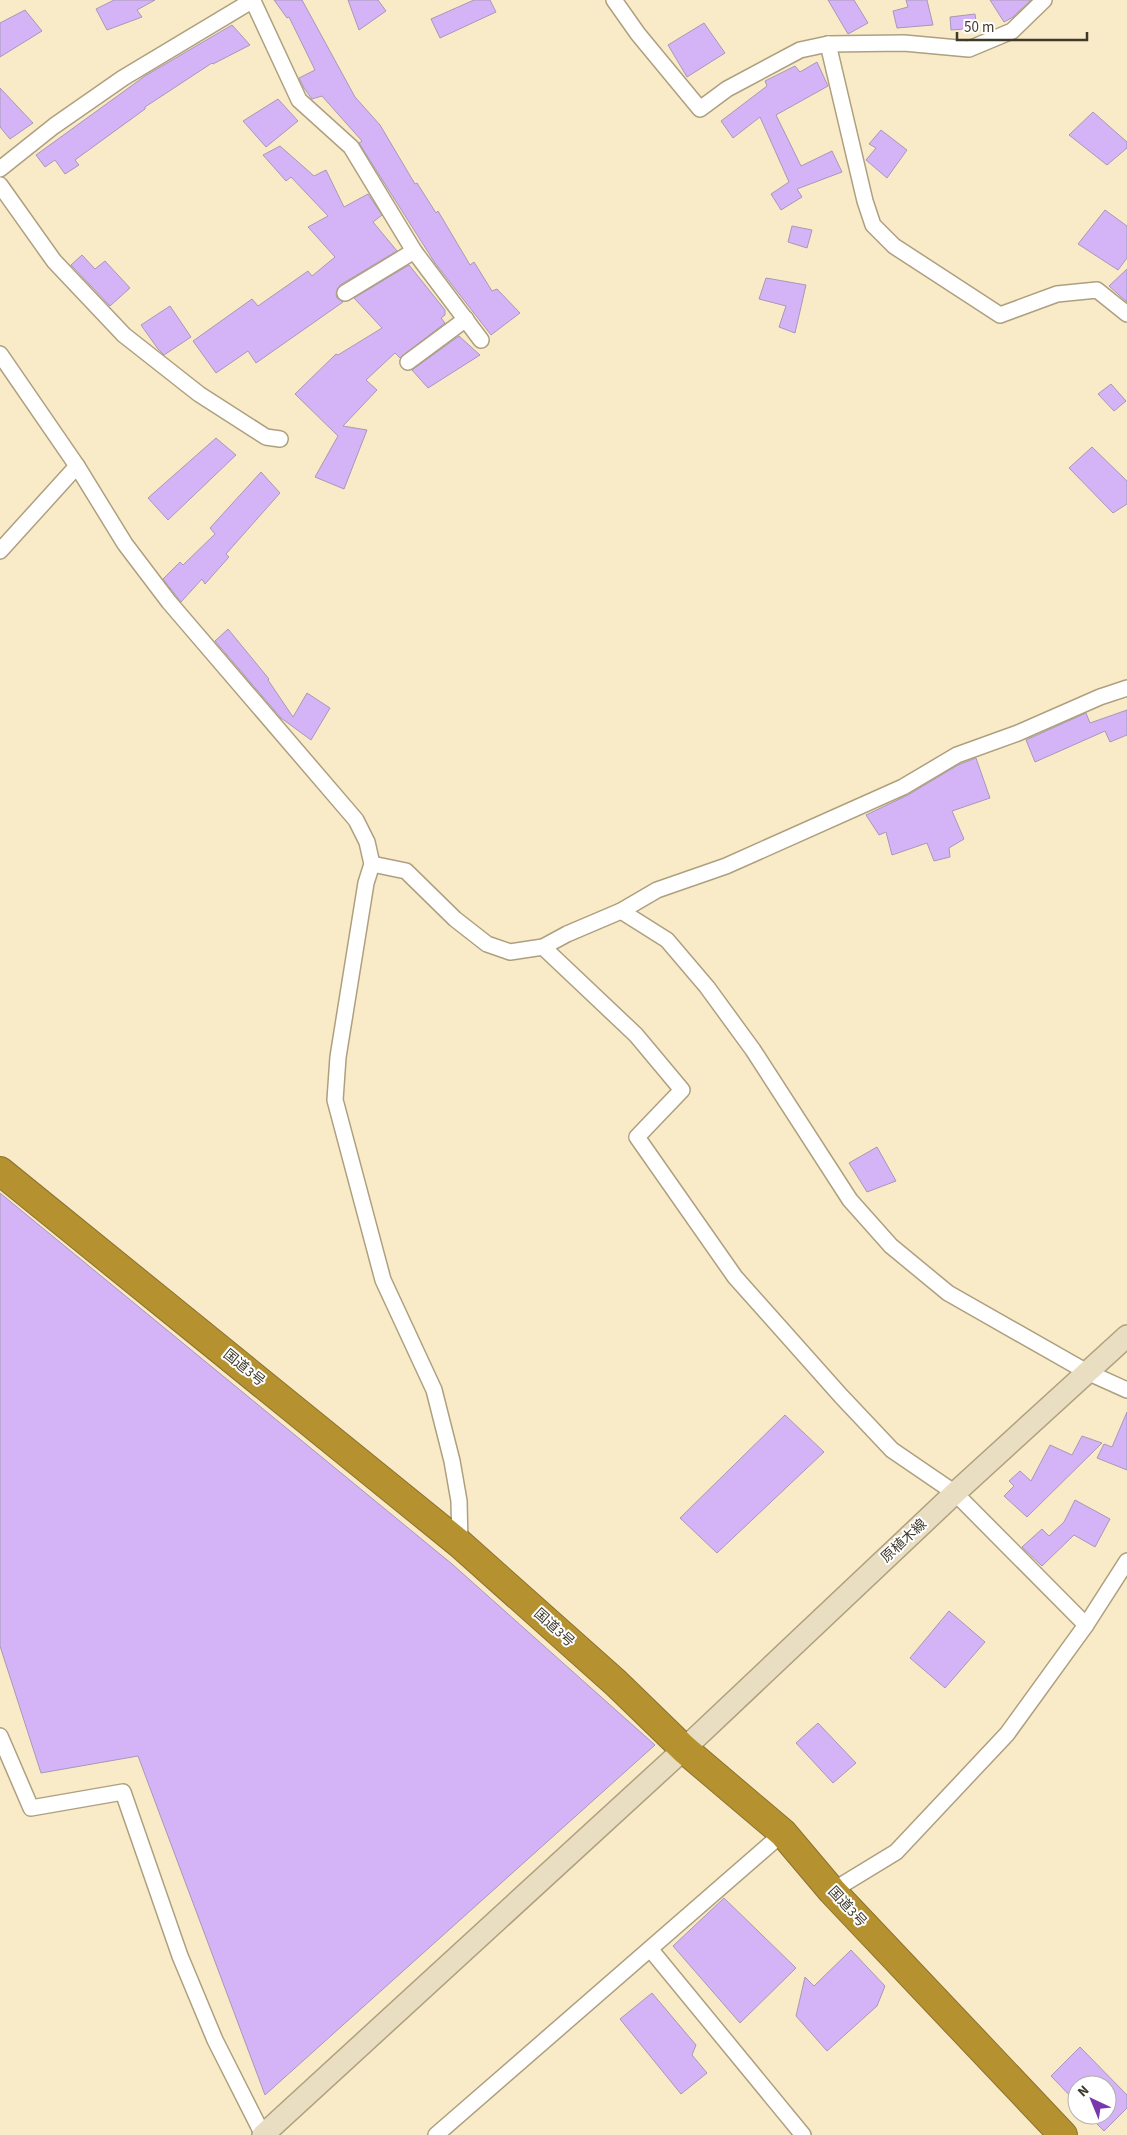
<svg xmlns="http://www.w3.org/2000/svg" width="1127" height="2135" viewBox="0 0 1127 2135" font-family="'Source Sans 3','Noto Sans JP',sans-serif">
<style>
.building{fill:#d4b4f7;stroke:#a798b8}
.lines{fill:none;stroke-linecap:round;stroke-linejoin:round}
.street-casing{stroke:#aea07f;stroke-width:18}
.secondary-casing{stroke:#aea07f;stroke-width:24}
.highway-casing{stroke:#8c722e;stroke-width:30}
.street{stroke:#fff;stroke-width:15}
.secondary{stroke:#e9dec1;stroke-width:21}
.highway{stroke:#b6912f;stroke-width:28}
.labels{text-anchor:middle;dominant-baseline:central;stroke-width:4;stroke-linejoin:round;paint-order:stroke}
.street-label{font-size:14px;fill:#3f392b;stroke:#fff}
</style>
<rect width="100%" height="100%" fill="#faebc8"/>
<g class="building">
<path d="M114 0H155L137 10 142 17 107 30 96 9Z"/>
<path d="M274 0H302L355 97 380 125 415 184 417 183 436 213 438 211 470 265 474 262 492 291 497 289 520 313 491 335 435 263 359 143 362 141 322 96 312 99 304 88 299 78 315 70 289 17 287 18Z"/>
<path d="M348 0H378L386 11 359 30Z"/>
<path d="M474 0H490L496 12 440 38 431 19Z"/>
<path d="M828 0H854L868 23 848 34Z"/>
<path d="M906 0H927L933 25 897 28 893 11 908 7Z"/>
<path d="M990 0H1031L1013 17 1004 22Z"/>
<path d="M25 10 42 31 0 57V23Z"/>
<path d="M975 14 977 28 951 30 950 17Z"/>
<path d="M704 23 725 53 687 77 668 45Z"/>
<path d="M232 25 250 45 213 64 212 63 145 107V109L75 160 79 165 65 174 55 160 45 167 36 155 145 76Z"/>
<path d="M817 62 828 86 776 115 801 166 832 151 842 172 797 189 802 197 781 210 771 194 789 182 760 117 733 138 721 121 767 86 765 81 795 66 800 72Z"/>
<path d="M0 88 33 123 10 139 0 127Z"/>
<path d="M278 99 298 121 266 147 243 121Z"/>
<path d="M1093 112 1127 142V148L1107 165 1069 135Z"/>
<path d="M881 130 907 150 887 178 866 160 876 148 869 144Z"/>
<path d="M280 146 314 176 326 170 344 207 368 194 382 215 373 222 397 251 340 285 336 294 337 298 343 302 256 363 248 351 216 373 193 341 252 299 258 306 308 271 312 276 335 257 308 227 328 216 291 177 286 181 263 155Z"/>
<path d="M1105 210 1127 226V258L1118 270 1078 244Z"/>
<path d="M792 226 812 230 807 248 788 242Z"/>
<path d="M82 255 95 269 105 261 130 288 110 306 71 265Z"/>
<path d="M409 265 445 310V315L441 318 445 323 400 358 395 353 366 380 377 390 343 426 367 430 344 489 315 477 338 436 295 394 336 354 338 355 382 328 354 298Z"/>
<path d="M1127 269V302L1109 286Z"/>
<path d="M766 278 806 285 795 333 779 327 786 306 759 299Z"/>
<path d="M170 306 191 337 164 355 158 349 141 325Z"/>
<path d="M459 336 480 355 428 388 412 370Z"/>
<path d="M1111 384 1126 401 1114 411 1098 394Z"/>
<path d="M216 438 236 455 168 520 148 498Z"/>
<path d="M1092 447 1127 481V504L1113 513 1069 468Z"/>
<path d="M261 472 280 493 226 554 229 557 205 584 202 579 181 602 163 579 180 562 183 565 215 534 210 528Z"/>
<path d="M228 629 269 679 268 680 293 717 307 693 330 708 311 740 281 718 215 641Z"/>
<path d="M1127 710V735L1110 742 1105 731 1035 762 1026 740 1086 713 1090 723Z"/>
<path d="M976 758 990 798 952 811 964 839 949 848 950 857 934 861 927 843 892 855 886 832 879 835 866 815 908 795 958 765Z"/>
<path d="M877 1147 896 1181 867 1192 849 1163Z"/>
<path d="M0 1193 452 1564 655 1745 265 2095 138 1756 41 1773 0 1646Z"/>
<path d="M1127 1412V1470L1097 1458 1104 1444 1112 1447Z"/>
<path d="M785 1415 824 1452 717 1553 680 1518Z"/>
<path d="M1082 1436 1102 1443 1027 1517 1004 1496 1014 1486 1009 1481 1020 1471 1031 1481 1050 1445 1072 1455Z"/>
<path d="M1075 1500 1110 1519 1095 1547 1074 1535 1042 1566 1022 1547 1042 1529 1049 1536 1064 1522Z"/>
<path d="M949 1611 985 1642 945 1688 910 1658Z"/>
<path d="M818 1723 856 1763 833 1783 796 1743Z"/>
<path d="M724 1898 796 1968 740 2023 673 1946Z"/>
<path d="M851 1950 885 1986 877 2006 827 2051 796 2016 805 1977 814 1986Z"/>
<path d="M652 1993 696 2045 692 2055 707 2073 681 2094 620 2019Z"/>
<path d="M1080 2047 1127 2095V2108L1104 2131 1088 2115H1107V2085H1077V2103L1051 2076Z"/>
</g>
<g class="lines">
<g class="street-casing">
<g id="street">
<path d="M614 0 638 34 700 109 727 89 800 50 828 44 904 43 969 49 1012 31 1044 0"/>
<path d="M253 1 299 100 351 147 414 251 481 340"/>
<path d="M828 44 865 201 873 225 894 246 1000 315 1057 294 1097 290 1127 314"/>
<path d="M0 169 54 126 123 78 253 0"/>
<path d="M0 185 54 261 124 335 199 394 266 437 280 439"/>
<path d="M345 293 414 251"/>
<path d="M0 354 77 466 125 544 169 602 356 820 367 842 372 864 366 883 338 1057 335 1100 383 1280 434 1390 452 1461 459 1501 460 1544"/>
<path d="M408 362 466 319"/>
<path d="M0 551 77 466"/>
<path d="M372 864 406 871 455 919 487 944 510 952 543 947 567 934 621 911 657 890 726 866 903 787 957 755 1018 733 1100 697 1127 688"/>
<path d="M621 911 667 940 707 987 753 1050 850 1200 891 1246 948 1293 1087 1372 1127 1390"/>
<path d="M543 947 636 1035 682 1090 637 1137 735 1277 841 1396 892 1450 955 1493 1086 1625"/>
<path d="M0 1736 31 1808 123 1792 180 1956 215 2040 263 2135"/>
<path d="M832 1891 896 1852 1007 1734 1086 1625 1127 1561"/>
<path d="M651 1950 803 2135"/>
<path d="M436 2135 783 1833"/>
</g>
</g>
<g class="secondary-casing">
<path id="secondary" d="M263 2135 684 1749 955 1493 1127 1336"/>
</g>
<g class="highway-casing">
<path id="highway" d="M0 1171 460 1544 616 1683 684 1749 783 1833 832 1891 1063 2135"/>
</g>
<use href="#street" class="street"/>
<use href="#secondary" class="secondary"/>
<use href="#highway" class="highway"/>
</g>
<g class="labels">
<g class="street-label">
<text transform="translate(244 1368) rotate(39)">国道3号</text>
<text transform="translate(904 1541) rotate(-43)">原植木線</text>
<text transform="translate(554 1628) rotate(42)">国道3号</text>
<text transform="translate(847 1907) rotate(47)">国道3号</text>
</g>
</g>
<g transform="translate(1092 2100) rotate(316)"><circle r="24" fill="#ffffff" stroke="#b2b0aa"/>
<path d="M0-4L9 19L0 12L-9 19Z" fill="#7837ab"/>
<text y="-8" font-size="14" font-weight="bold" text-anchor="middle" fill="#3f392b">N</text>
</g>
<path d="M957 32v8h130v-8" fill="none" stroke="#3f392b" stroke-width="2.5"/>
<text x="964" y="32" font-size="15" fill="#3f392b" stroke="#ffffff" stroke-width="4" paint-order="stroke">50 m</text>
</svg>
